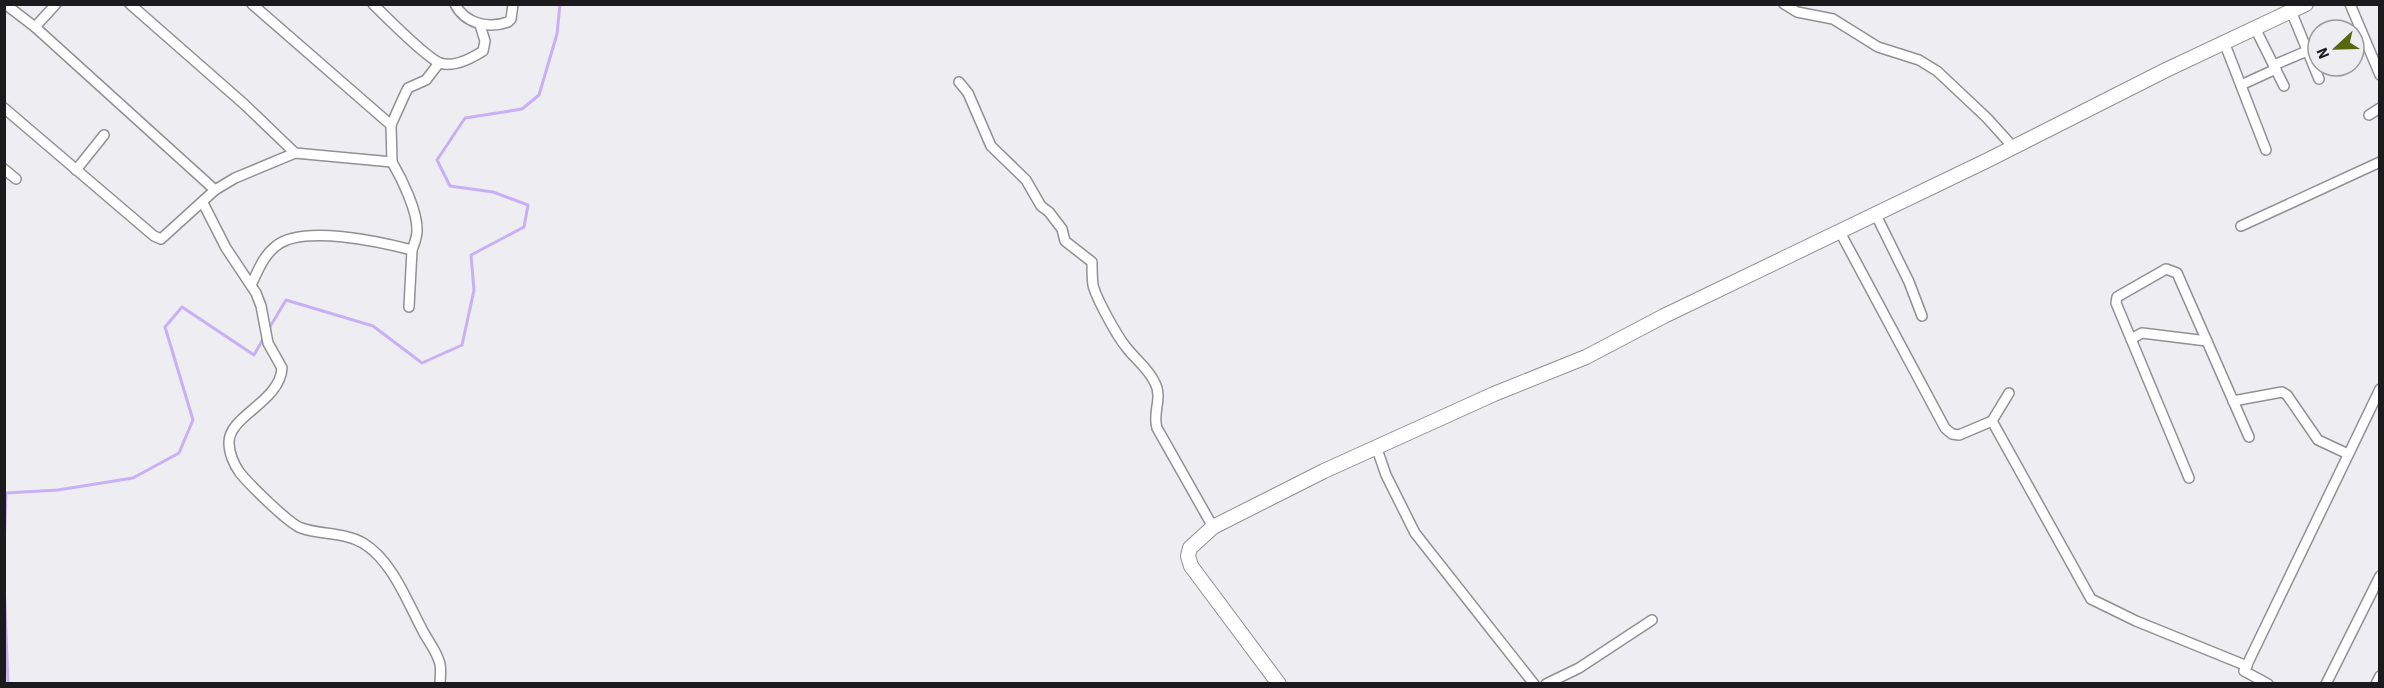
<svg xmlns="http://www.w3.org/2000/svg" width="2384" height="688" viewBox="0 0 2384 688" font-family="'Source Sans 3',sans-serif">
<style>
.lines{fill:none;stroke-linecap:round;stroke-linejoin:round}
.stream{stroke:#c8b0f5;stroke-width:3}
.street-casing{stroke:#919094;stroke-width:12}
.secondary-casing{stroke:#919094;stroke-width:16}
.street{stroke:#fff;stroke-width:9}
.secondary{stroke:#fff;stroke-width:14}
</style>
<rect width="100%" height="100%" fill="#eeedf2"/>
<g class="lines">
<g class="stream">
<path d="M268 330 286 300 373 326 422 363 462 345 474 290 471 255 524 227 528 205 493 192 450 186 437 160 465 118 522 109 539 95 557 34 560 4"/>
<path d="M4 550 6 493 58 490 133 478 179 453 193 420 165 327 182 307 254 355 263 339"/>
<path d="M4 581 8 684"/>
</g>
<g class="street-casing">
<g id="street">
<path d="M5 4 35 27 215 190"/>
<path d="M130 4 244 104 295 153"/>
<path d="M252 4 391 125"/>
<path d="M373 4C385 16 427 58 440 63 454 68 472 58 483 51L485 41 480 25"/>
<path d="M455 4C465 24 489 29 508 22L511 19 513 4"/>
<path d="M1784 4 1797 12 1833 19 1878 47 1919 60 1937 71 1987 118 2014 148"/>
<path d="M2350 4 2380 75"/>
<path d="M2291 11 2319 79"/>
<path d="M35 27 56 4"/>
<path d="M2255 28 2284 86"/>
<path d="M2224 42 2266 150"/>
<path d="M2274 65 2307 51"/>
<path d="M959 82 968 93 991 146 1026 180 1041 206 1049 212 1062 229 1065 241 1092 262C1092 269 1092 278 1093 285 1096 298 1117 336 1126 347 1136 360 1148 368 1155 383 1163 398 1152 413 1157 428L1213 527"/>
<path d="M2241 85 2276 69"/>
<path d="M4 108 154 236 161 239 215 190 235 178 295 153 392 162 391 125 405 94 408 88 426 80 439 63"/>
<path d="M2369 115 2380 108"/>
<path d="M392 162C402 179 418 212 417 231 417 238 414 244 412 250"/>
<path d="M4 169 16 179"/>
<path d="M76 170 104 135"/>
<path d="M203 203 226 248 256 293 261 306 268 343 282 368C280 402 228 416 229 443 229 453 234 465 240 473 250 485 288 523 301 528 321 535 344 532 363 543 393 561 408 604 424 633 429 642 436 651 439 661 442 667 440 677 440 684"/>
<path d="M1876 215 1909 282 1922 316"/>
<path d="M2241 226 2380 162"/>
<path d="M1840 232 1945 428 1952 434 1959 435 1992 421 2009 393"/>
<path d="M251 285C258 271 263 256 276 246 302 224 381 242 412 250L409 307"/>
<path d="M2131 339 2142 333 2207 341"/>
<path d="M2233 401 2282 392 2287 395 2318 440 2348 454"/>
<path d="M1992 421 2091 599 2136 621 2247 666"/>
<path d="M1377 449 1386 475 1415 533 1534 684"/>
<path d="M2189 478 2116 303 2117 297 2166 269 2177 273 2249 437"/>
<path d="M1546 684 1579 668 1652 620"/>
<path d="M2268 684 2244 671 2380 389"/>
<path d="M2326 684 2380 576"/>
<path d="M2376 684 2380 676"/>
</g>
</g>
<g class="secondary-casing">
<path id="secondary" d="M1279 684 1191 566 1188 556 1190 548 1213 527 1324 471 1494 394 1586 357 1664 316 1988 160 2166 70 2306 4"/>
</g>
<use href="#street" class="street"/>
<use href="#secondary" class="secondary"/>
</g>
<rect width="2384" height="688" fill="none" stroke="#1b1b1d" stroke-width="12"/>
<g transform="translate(2336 48) rotate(248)"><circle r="28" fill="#eeedf2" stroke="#9a999d" stroke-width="1.5"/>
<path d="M0-4.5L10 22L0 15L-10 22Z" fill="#586811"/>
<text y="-9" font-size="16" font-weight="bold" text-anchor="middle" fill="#1b1b1d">N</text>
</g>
</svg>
